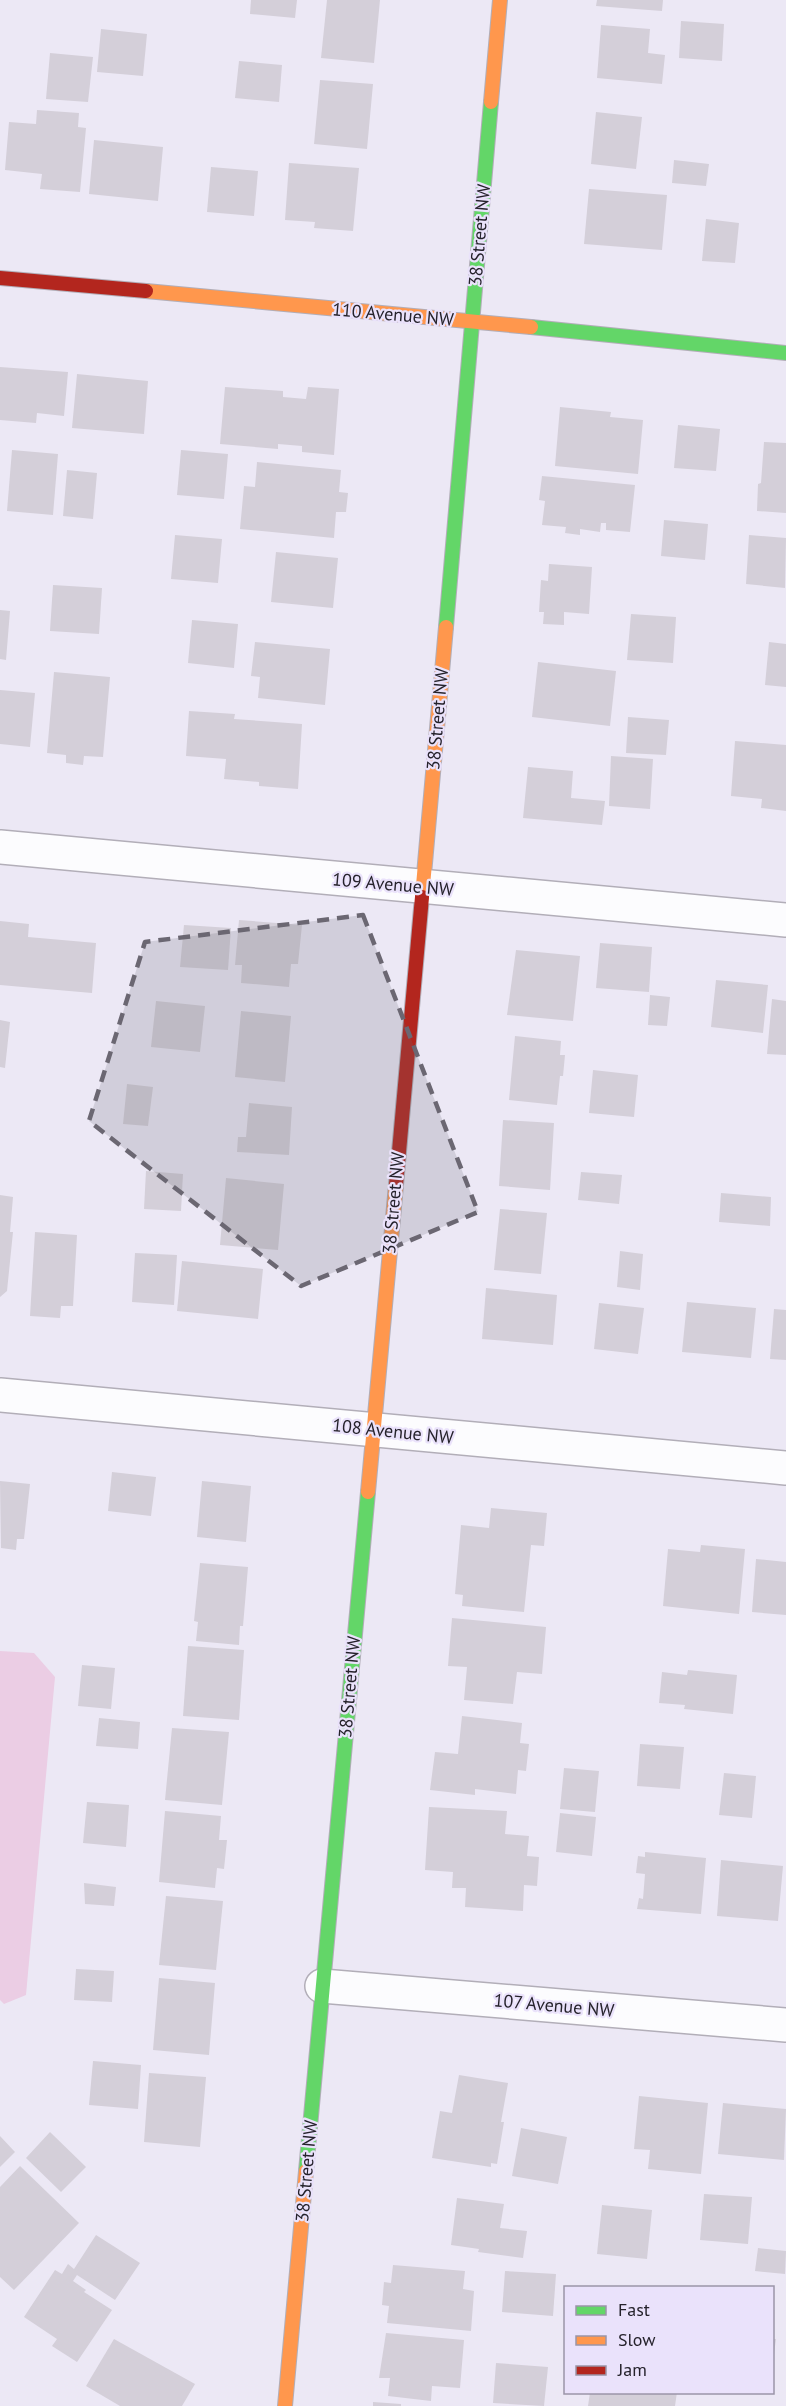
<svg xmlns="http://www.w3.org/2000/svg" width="786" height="2406" viewBox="0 0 786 2406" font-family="'PT Sans',sans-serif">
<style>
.green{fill:#ebcde4}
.building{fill:#d4cfd9}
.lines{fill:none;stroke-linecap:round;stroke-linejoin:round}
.street-casing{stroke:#b2aeb8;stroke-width:36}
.fast-casing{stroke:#b2aeb8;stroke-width:16}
.slow-casing{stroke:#b2aeb8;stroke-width:16}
.jam-casing{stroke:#b2aeb8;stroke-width:16}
.street{stroke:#fcfcfe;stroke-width:33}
.fast{stroke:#63d668;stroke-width:14}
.slow{stroke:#ff974d;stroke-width:14}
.jam{stroke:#b3261e;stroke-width:14}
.marked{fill:#6b6772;fill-opacity:0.2;stroke:#6b6772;stroke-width:4.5;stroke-dasharray:12 8;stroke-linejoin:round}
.labels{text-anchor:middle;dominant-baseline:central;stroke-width:4.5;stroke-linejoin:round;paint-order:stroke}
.street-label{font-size:18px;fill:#25222b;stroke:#eae2fb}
</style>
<rect width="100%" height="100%" fill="#ece8f5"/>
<path class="green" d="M0 1651 34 1653 55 1677 26 1995 4 2004 0 2000Z"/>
<g class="building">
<path d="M251 0H297L295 18 250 14Z"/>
<path d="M327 0H380L374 63 321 58Z"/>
<path d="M597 0H663L662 11 596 6Z"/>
<path d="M681 21 724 24 722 61 679 58Z"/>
<path d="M601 25 650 29 648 53 665 55 662 84 597 78Z"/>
<path d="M101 29 147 34 143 76 97 72Z"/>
<path d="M50 53 93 57 88 102 46 99Z"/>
<path d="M239 61 282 65 279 102 235 98Z"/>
<path d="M320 80 373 84 367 149 314 144Z"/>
<path d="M37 110 79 113 78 127 86 128 80 192 40 189 42 174 5 170 9 122 36 124Z"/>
<path d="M596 112 642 117 636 169 591 164Z"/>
<path d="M94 140 163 147 158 201 89 194Z"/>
<path d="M674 160 709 164 706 186 672 183Z"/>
<path d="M289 163 359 168 353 231 314 228 315 222 285 220Z"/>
<path d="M211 167 258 171 254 216 207 212Z"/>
<path d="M589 189 667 195 662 250 584 244Z"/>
<path d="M706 219 739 223 735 263 702 261Z"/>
<path d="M0 367 68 372 64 416 37 413 36 423 0 420Z"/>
<path d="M77 374 148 381 144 434 72 428Z"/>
<path d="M225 387 283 391V397L306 399 308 387 339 389 334 455 302 452V446L278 444V449L220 444Z"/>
<path d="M560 407 611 412 610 417 643 420 638 474 555 466Z"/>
<path d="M678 425 720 429 716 471 674 468Z"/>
<path d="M764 442 786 443V513L757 511 758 484 761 483Z"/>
<path d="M12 450 58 454 53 515 7 511Z"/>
<path d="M181 450 228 454 224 499 177 495Z"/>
<path d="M257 462 341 470 339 492 348 493 346 512H336L334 538 240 529 244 486 255 487Z"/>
<path d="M67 470 97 473 93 519 63 516Z"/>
<path d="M542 476 635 485 630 532 606 530V523H601L600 532 580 529V535L565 533 566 527 542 525 545 501 539 500Z"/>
<path d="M664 520 708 524 705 560 661 556Z"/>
<path d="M175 535 222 539 218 583 171 579Z"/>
<path d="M749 535 786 538 785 588 746 584Z"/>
<path d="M276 552 338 558 333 608 271 602Z"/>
<path d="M549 564 592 567 589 614 564 612V625L543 624 544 612H539L541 580 548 581Z"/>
<path d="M53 585 102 588 99 634 50 631Z"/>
<path d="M0 610 10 611 6 660 0 659Z"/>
<path d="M631 614 676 617 673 663 627 660Z"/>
<path d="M192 620 238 624 234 668 188 663Z"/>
<path d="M255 642 330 649 325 705 258 698 260 677 251 676Z"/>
<path d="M769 642 786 644V687L765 685Z"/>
<path d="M538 662 616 671 610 726 532 717Z"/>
<path d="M54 672 110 677 103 757 84 756 83 765 66 763V755L47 753Z"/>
<path d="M0 690 35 693 30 747 0 744Z"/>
<path d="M189 711 235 714 234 719 302 724 298 789 259 786V782L224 779 226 759 186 756Z"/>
<path d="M628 717 669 720 666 755 626 753Z"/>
<path d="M735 741 786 745V811L761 808 762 799 731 796Z"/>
<path d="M611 756 653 759 650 809 609 806Z"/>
<path d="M528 767 573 771 571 798 605 801 602 825 523 818Z"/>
<path d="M239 920 302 925 298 964H291L289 987 241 983 242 965H235Z"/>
<path d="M0 921 29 924 28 937 96 943 92 993 0 985Z"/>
<path d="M184 925 231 928 228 970 180 967Z"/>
<path d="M600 943 652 947 649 992 596 988Z"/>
<path d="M516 950 580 956 573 1021 507 1015Z"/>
<path d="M716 980 768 985 763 1033 711 1027Z"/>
<path d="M650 995 670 997 667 1026 648 1025Z"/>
<path d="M772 999 786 1001V1055L767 1054Z"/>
<path d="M156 1001 205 1006 200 1052 151 1047Z"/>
<path d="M241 1011 291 1016 285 1082 235 1077Z"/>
<path d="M0 1020 10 1022 5 1068 0 1067Z"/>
<path d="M515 1036 561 1041 560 1055H565L563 1076H560L557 1105 509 1100Z"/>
<path d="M593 1070 638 1075 634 1117 589 1113Z"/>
<path d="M127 1084 153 1087 148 1126 123 1124Z"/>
<path d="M249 1103 292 1107 289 1155 237 1152 238 1137H246Z"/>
<path d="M503 1120 554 1123 550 1190 499 1186Z"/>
<path d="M146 1171 183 1174 181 1211 144 1209Z"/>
<path d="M581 1172 622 1175 619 1204 578 1200Z"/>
<path d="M226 1178 284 1184 278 1250 220 1245Z"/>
<path d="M721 1193 771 1197 770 1226 719 1222Z"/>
<path d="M0 1195 13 1197 10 1232H13L7 1291 0 1297Z"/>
<path d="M500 1209 547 1213 541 1274 494 1270Z"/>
<path d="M35 1232 77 1235 73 1306H61L60 1318 30 1316Z"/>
<path d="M620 1251 643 1254 640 1290 617 1287Z"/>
<path d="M135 1253 177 1255 174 1305 132 1302Z"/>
<path d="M182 1261 263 1269 258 1319 177 1311Z"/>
<path d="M486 1288 557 1295 553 1345 482 1339Z"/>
<path d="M687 1302 756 1308 751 1358 682 1352Z"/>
<path d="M599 1303 644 1308 638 1354 594 1349Z"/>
<path d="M774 1309 786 1310V1360L770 1359Z"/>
<path d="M112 1472 156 1477 151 1516 108 1511Z"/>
<path d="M0 1481 30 1484 24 1539H17L16 1550 1 1548Z"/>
<path d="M202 1481 251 1486 246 1542 197 1537Z"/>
<path d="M491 1508 547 1513 544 1546 531 1545 524 1612 462 1606 463 1595 455 1594 461 1525 489 1528Z"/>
<path d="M701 1545 745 1549 739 1614 663 1606 668 1549 700 1552Z"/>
<path d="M756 1559 786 1562V1615L752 1612Z"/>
<path d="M200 1563 248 1567 243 1626H240L239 1645 196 1641 198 1622 194 1621Z"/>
<path d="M452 1618 546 1627 542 1674 517 1672 513 1704 464 1700 467 1667 448 1666Z"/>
<path d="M188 1646 244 1650 239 1720 183 1716Z"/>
<path d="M82 1665 115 1668 111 1709 78 1706Z"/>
<path d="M688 1670 737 1675 733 1714 684 1709 685 1705 659 1703 662 1672 687 1675Z"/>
<path d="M462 1716 522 1723 520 1743 529 1744 526 1771 518 1770 516 1794 475 1789V1795L430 1790 435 1752 458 1754Z"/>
<path d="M99 1718 140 1722 138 1749 96 1746Z"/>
<path d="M172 1728 229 1732 222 1805 165 1800Z"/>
<path d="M640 1744 684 1747 680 1789 637 1786Z"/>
<path d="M564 1768 599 1771 595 1812 560 1809Z"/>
<path d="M724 1773 756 1776 752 1818 719 1815Z"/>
<path d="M87 1802 129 1805 126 1847 83 1843Z"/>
<path d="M429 1807 507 1811 505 1834 529 1836 527 1856 539 1857 537 1886 524 1885 523 1911 465 1907 466 1888H452L453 1872 425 1870Z"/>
<path d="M165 1811 221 1816 219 1840H227L224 1869 217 1868 215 1888 159 1882Z"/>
<path d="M560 1813 596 1817 592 1856 556 1852Z"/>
<path d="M645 1852 706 1858 701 1914 637 1909 639 1898 643 1899 645 1874 636 1873 638 1856 645 1857Z"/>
<path d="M721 1860 783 1866 778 1921 717 1916Z"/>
<path d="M84 1883 116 1887 114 1906 85 1904Z"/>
<path d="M166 1896 223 1901 216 1970 159 1965Z"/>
<path d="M76 1969 114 1971 112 2002 74 2000Z"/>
<path d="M159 1978 215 1983 209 2055 153 2050Z"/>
<path d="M93 2061 141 2065 138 2109 89 2105Z"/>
<path d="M149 2073 206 2077 200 2147 144 2142Z"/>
<path d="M459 2075 508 2083 501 2122H504L497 2164 491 2163V2167L432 2158 440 2111 452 2113Z"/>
<path d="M639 2096 708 2103 701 2174 648 2169 650 2150 634 2149Z"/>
<path d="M723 2103 786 2109 784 2160 718 2154Z"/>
<path d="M521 2128 567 2137 558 2184 512 2176Z"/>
<path d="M50 2132 86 2167 61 2192 26 2158Z"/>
<path d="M0 2136 15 2152 0 2167Z"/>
<path d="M20 2166 79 2223 14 2290 0 2277V2187Z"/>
<path d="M704 2194 752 2197 748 2244 700 2240Z"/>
<path d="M457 2198 504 2204 500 2228 527 2231 523 2258 478 2252 479 2249 451 2245Z"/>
<path d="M602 2205 652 2210 647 2259 597 2254Z"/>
<path d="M96 2235 140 2263 115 2300 77 2275 73 2281 86 2290 84 2292 112 2310 77 2362 52 2346 57 2339 24 2317 55 2270 62 2274 68 2264 74 2269Z"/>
<path d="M758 2248 786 2251 785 2274 755 2271Z"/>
<path d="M393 2265 465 2271 463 2289 474 2291 471 2331 387 2323 389 2306 382 2305 384 2282 391 2283Z"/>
<path d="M505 2271 556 2274 553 2316 502 2312Z"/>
<path d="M386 2333 464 2340 460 2388 432 2386 431 2401 388 2396 390 2378H379Z"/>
<path d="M114 2339 195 2384 182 2406H120L86 2386Z"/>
<path d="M772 2339H776L774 2354H772Z"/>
<path d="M496 2363 548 2367 544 2406 493 2403Z"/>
<path d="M590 2392H677L675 2406H588Z"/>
<path d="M373 2402 401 2404V2406H373Z"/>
</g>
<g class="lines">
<g class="street-casing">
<g id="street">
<path d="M0 847 786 920"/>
<path d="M0 1395 786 1468"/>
<path d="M322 1986 786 2025"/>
</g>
</g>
<g class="fast-casing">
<g id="fast">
<path d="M531 327 786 353"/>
<path d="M446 627 491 102"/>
<path d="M306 2171 368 1492"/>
</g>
</g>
<g class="slow-casing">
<g id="slow">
<path d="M491 102 500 0"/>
<path d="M146 291 531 327"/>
<path d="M422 897 446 627"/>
<path d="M368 1492 396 1185"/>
<path d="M285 2406 306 2171"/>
</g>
</g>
<g class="jam-casing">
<g id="jam">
<path d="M0 278 146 291"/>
<path d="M396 1185 422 897"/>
</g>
</g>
<use href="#street" class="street"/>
<use href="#fast" class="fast"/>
<use href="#slow" class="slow"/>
<use href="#jam" class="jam"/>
</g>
<path class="marked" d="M363 915 478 1212 301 1286 89 1121 145 942Z"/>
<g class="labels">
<g class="street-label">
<text transform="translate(479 235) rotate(-85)">38 Street NW</text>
<text transform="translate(393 314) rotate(5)">110 Avenue NW</text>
<text transform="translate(437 719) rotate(-85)">38 Street NW</text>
<text transform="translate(393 884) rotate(5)">109 Avenue NW</text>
<text transform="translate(393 1203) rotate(-85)">38 Street NW</text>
<text transform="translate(393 1431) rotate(6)">108 Avenue NW</text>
<text transform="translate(349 1687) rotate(-85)">38 Street NW</text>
<text transform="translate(554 2005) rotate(5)">107 Avenue NW</text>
<text transform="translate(306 2171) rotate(-85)">38 Street NW</text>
</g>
</g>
<rect x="564" y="2286" width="210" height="108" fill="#eae2fb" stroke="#9b95a8" stroke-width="1.5"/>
<rect x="576" y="2306" width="30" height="9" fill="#63d668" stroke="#9b95a8" stroke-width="1.5"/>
<text x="618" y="2316" font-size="18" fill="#25222b">Fast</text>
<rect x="576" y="2336" width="30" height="9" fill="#ff974d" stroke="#9b95a8" stroke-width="1.5"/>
<text x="618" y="2346" font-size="18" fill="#25222b">Slow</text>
<rect x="576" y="2366" width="30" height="9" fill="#b3261e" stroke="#9b95a8" stroke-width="1.5"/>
<text x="618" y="2376" font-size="18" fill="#25222b">Jam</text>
</svg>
